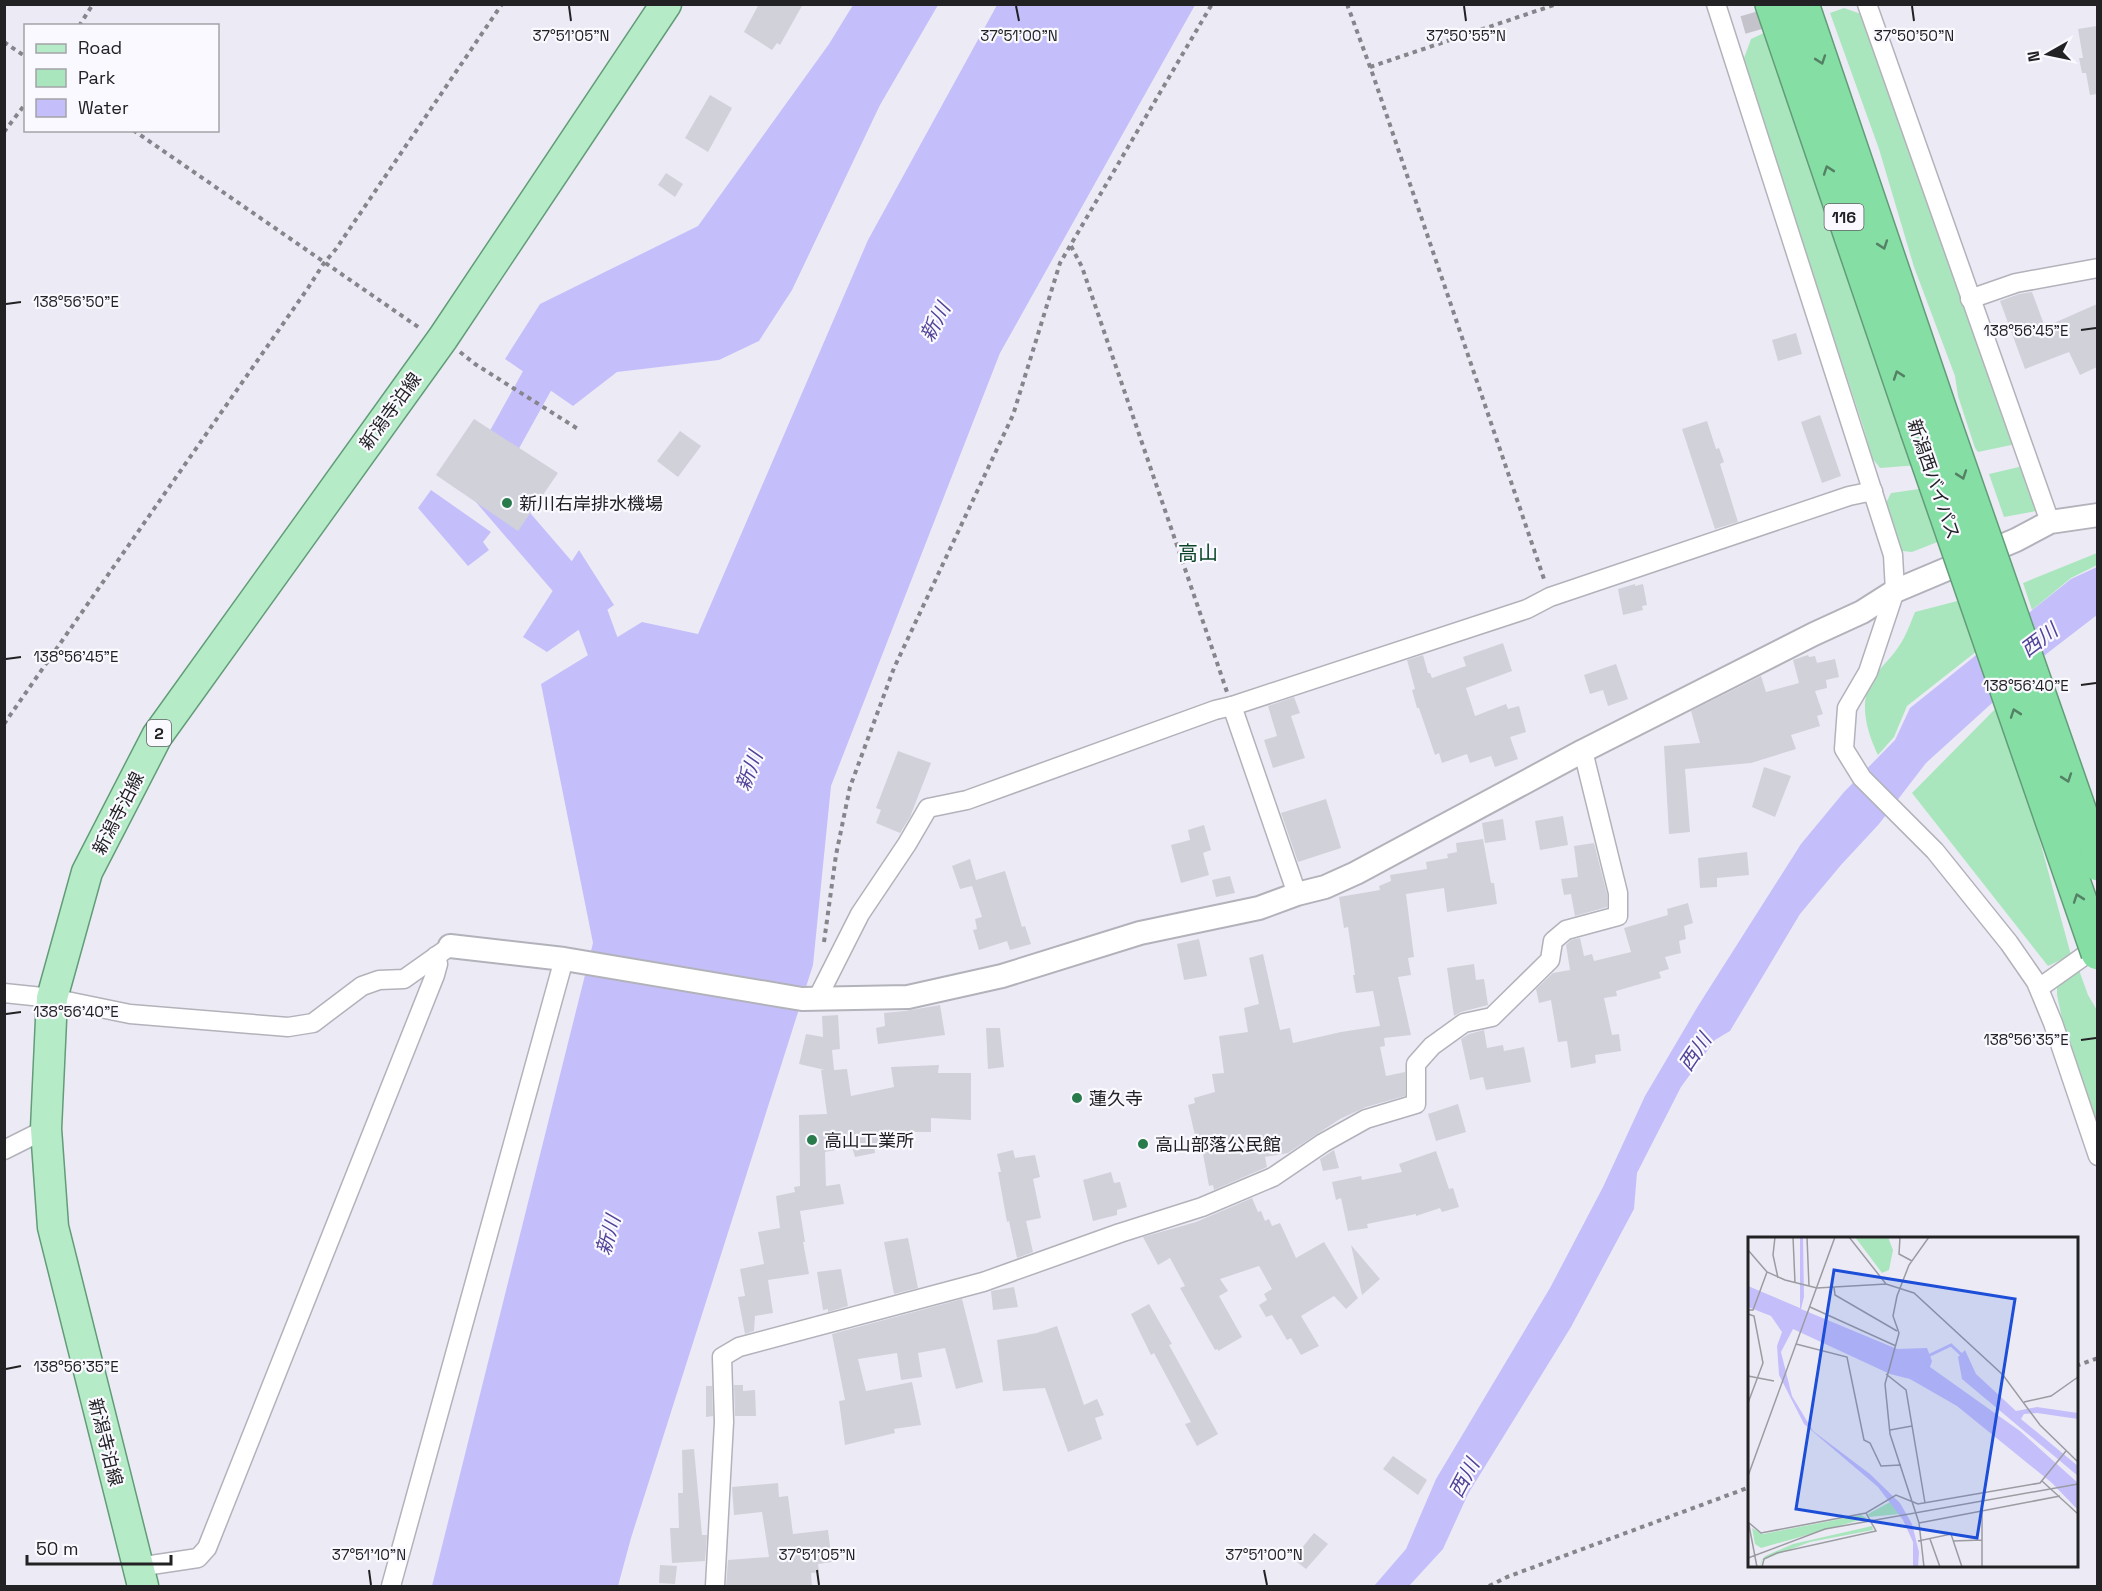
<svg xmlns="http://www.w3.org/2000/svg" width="2102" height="1591" viewBox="0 0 2102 1591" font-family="'Space Grotesk','Noto Sans JP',sans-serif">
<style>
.green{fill:#aae6bd}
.water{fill:#c4bffa}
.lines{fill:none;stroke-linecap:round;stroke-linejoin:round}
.river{stroke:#c4bffa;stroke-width:34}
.building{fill:#d1d1da}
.minor-tunnel{stroke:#c4c3cb;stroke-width:18;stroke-dasharray:18 9;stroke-linecap:butt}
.minor-casing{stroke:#b2b2bb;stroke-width:21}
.tertiary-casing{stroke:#b2b2bb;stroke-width:26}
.primary-casing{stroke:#629c78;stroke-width:33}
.motorway-casing{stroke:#629c78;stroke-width:36}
.path{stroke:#86858c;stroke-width:4;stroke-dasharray:4.5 4.5;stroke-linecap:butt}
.minor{stroke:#fff;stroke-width:18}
.tertiary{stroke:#fff;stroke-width:22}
.primary{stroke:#b6ebc8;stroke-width:30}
.motorway{stroke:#85dea4;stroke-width:33}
.motorway-bridge-casing{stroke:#629c78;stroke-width:36;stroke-linecap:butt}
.motorway-bridge{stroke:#85dea4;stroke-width:33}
.oneway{stroke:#548064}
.ticks{fill:none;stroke:#222225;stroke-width:2}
.poi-dot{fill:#2a7b4c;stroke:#f9f9ff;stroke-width:2}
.labels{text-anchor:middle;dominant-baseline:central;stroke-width:4.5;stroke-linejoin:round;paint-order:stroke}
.shield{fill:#f9f9ff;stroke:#626266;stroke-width:1.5}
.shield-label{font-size:16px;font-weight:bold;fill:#222225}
.street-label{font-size:18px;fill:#222225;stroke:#f9f9ff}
.poi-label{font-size:18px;fill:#222225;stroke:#f9f9ff;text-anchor:start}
.water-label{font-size:20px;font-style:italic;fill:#534398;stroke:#f9f9ff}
.neighbourhood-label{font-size:20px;fill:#084425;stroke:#f9f9ff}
.inset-river{fill:none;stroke:#c4bffa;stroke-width:3}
.inset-road{fill:none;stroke:#9b9ba2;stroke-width:1.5}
.view{fill:#1d4ed8;fill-opacity:0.15;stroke:#1d4ed8;stroke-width:3}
.inset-edge{fill:none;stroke:#222225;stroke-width:3}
.ticks-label{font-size:15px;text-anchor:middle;fill:#222225;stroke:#f9f9ff;stroke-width:4.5;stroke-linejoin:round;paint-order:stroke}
</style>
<rect width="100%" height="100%" fill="#ecebf5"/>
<g class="green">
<path d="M1844 8 1861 14 2016 444 1978 452 1975 448 1958 396 1955 376 1914 267 1879 149 1830 13Z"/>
<path d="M1768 31 1919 465 1880 468 1872 458 1863 426 1745 69 1744 58 1751 39Z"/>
<path d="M2023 466 2039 503 2036 511 2004 517 1989 474Z"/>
<path d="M1926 488 1945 539 1912 552 1902 551 1886 503 1891 493Z"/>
<path d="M2097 553V565L2071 578 2032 610 2023 583Z"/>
<path d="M1965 599 1982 647 1907 706 1894 737 1878 755C1868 734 1859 706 1870 683 1877 670 1891 659 1899 646 1906 636 1910 624 1915 612Z"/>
<path d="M2002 702 2071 955 2048 966 1912 793Z"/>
<path d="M2079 970 2088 995 2097 1010V1124L2064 1028 2057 995V986Z"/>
</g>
<g class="water">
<path d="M853 5H938L880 105 792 290 759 341 719 360 617 372 573 406 505 359 540 304 698 226 829 44Z"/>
<path d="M997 5H1195L1000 353 831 786 813 965 631 1538 618 1586H432L593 943 541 684 642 622 698 634 868 240Z"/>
<path d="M431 490 491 532 483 542 489 550 468 566 418 508Z"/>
<path d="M579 550 614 605 547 652 523 637Z"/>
<path d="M2097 567V615L2045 655 1926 763 1879 824 1841 865 1800 914 1730 1031 1715 1040 1681 1087 1637 1173 1634 1209 1571 1327 1468 1494 1443 1549 1409 1586H1374L1406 1549 1436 1479 1550 1288 1603 1187 1645 1096 1698 1006 1801 844 1844 792 1895 740 1910 708 2071 579Z"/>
</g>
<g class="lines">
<path class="river" d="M571 350 548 361 481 482 588 606 619 691"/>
</g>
<g class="building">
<path d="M759 4H803L780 45 777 43 772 50 744 32Z"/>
<path d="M2097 26V94L2090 95 2086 73H2082L2079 58H2083L2078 29Z"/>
<path d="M710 95 732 108 708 152 685 138Z"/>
<path d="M666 173 683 184 675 197 658 185Z"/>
<path d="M2032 292 2045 327 2097 304V367L2080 375 2069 352 2025 369 2000 301 2019 294Z"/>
<path d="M1796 333 1802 354 1778 361 1772 340Z"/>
<path d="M1820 415 1841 476 1822 483 1801 422Z"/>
<path d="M474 419 558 473 518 531 436 475Z"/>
<path d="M1707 421 1716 449 1719 448 1724 462 1720 464 1738 522 1715 529 1682 429Z"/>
<path d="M680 431 701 446 678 477 657 461Z"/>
<path d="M1635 584V586L1643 584 1647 605 1642 606 1643 610 1623 615 1618 589Z"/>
<path d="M1503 643 1512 671 1466 688 1475 716 1506 704 1508 709 1519 706 1526 732 1510 737 1518 759 1495 767 1491 756 1470 763 1467 754 1442 763 1439 753 1435 755 1419 708H1417L1412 690 1415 689 1407 660 1423 655 1428 673H1430L1432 678 1466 666 1463 657Z"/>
<path d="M1808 655 1809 657 1815 656 1817 663 1835 659 1839 677 1826 680 1827 688 1815 691 1823 714 1817 716 1820 726 1791 735 1796 749 1751 763 1685 769 1690 832 1669 834 1664 746 1700 743 1691 711 1761 676 1766 692 1799 683 1793 660Z"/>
<path d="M1616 664 1628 699 1608 706 1603 690 1590 694 1584 675Z"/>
<path d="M1294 697 1300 713 1291 716 1305 758 1273 768 1264 740 1277 736 1268 706Z"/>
<path d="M898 751 931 763 910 817 900 833 876 823 881 810 876 808Z"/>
<path d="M1764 767 1791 776 1775 817 1752 807Z"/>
<path d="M1326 799 1341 848 1298 862 1281 813Z"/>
<path d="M1563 816 1568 845 1540 850 1535 821Z"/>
<path d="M1503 819 1506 840 1485 843 1482 823Z"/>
<path d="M1204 825 1211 850 1203 853 1209 875 1181 883 1171 845 1190 840 1188 830Z"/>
<path d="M1483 839 1491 883H1494L1497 904 1447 912 1444 888 1406 894 1414 957 1408 958 1411 975 1398 977 1411 1035 1384 1038 1385 1046 1380 1047 1386 1076 1405 1072V1096L1366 1107 1340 1119 1288 1153 1265 1157 1267 1167 1214 1190 1213 1185 1209 1186 1200 1138 1196 1140 1188 1105 1195 1103 1194 1098 1215 1092 1212 1074 1224 1073 1219 1036 1248 1032 1244 1008 1259 1004 1249 958 1263 954 1280 1030 1290 1028 1293 1043 1341 1032 1380 1026 1373 991 1356 993 1353 975H1355L1348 927 1344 928 1339 897 1380 890 1379 886 1391 881 1390 875 1427 869 1426 862 1448 858 1447 854 1457 852 1456 843Z"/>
<path d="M1594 843 1607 894V907L1575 916 1571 894 1564 895 1561 879 1578 877 1574 846Z"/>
<path d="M1747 852 1749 875 1717 878V887L1700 888 1698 858Z"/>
<path d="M970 859 976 880 1005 871 1022 927 1025 926 1031 944 1010 950 1007 941 979 950 973 930 977 929 975 919 982 917 972 886 960 889 952 866Z"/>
<path d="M1230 876 1235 893 1216 897 1212 880Z"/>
<path d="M1688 903 1693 923 1684 926 1686 939 1679 941 1681 953 1665 957 1669 969 1659 972 1661 978 1616 991 1617 996 1604 998 1612 1035 1619 1034 1621 1051 1595 1055 1596 1063 1571 1068 1567 1041 1558 1042 1551 1000 1539 1003 1536 989 1553 973 1570 970 1566 945 1571 940 1580 938 1584 956 1592 954 1594 961 1631 952 1624 928 1668 915 1667 909Z"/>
<path d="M1199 939 1207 976 1184 980 1177 944Z"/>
<path d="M1474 964 1476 980 1484 979 1488 1005 1461 1012 1454 1016 1447 968Z"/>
<path d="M940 1005 945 1035 878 1044 876 1028 885 1026 884 1013 905 1011Z"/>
<path d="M838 1015 840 1049 832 1050 834 1070 847 1069 851 1096 894 1087 891 1067 939 1065 938 1073H971V1120L931 1118V1132H897L899 1140 874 1145 875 1153 855 1157 852 1147 825 1152 826 1186 840 1184 844 1204 800 1211 805 1242H803L809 1274 768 1280 773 1313 755 1316 754 1331 745 1334 738 1297 745 1296 740 1269 764 1264 758 1232 780 1228 776 1196 795 1192 794 1187 800 1186 799 1115 827 1114 821 1070H825L799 1064 806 1034 823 1037 822 1016Z"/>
<path d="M986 1028H1000L1004 1067 988 1069Z"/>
<path d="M1484 1030 1487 1048 1503 1045 1504 1051 1524 1047 1531 1082 1486 1090 1483 1077 1470 1080 1461 1039 1469 1034Z"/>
<path d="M1458 1104 1466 1132 1436 1141 1428 1114Z"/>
<path d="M1013 1150 1015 1158 1035 1155 1040 1177 1033 1179 1041 1218 1026 1221 1033 1252 1017 1258 1009 1221 1007 1222 998 1172H1001L997 1154Z"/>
<path d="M1334 1150 1339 1168 1323 1171 1320 1159Z"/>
<path d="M1436 1151 1449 1189 1453 1188 1459 1207 1442 1212 1440 1208 1416 1216V1214L1367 1224 1368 1228 1348 1231 1341 1198 1336 1200 1332 1182 1361 1176 1362 1180 1402 1172 1399 1164Z"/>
<path d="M1111 1172 1114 1183 1120 1182 1127 1207 1117 1210V1215L1093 1221 1083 1180Z"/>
<path d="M1252 1198 1258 1212 1261 1211 1265 1221 1269 1219 1272 1226 1280 1223 1296 1258 1324 1242 1358 1298 1346 1309 1334 1296 1301 1316 1319 1346 1301 1355 1291 1338 1287 1340 1272 1315 1266 1317 1259 1305 1267 1300 1264 1294 1272 1289 1259 1266 1220 1279 1228 1291 1219 1296 1242 1337 1218 1351V1349L1215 1350 1180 1288 1185 1286 1170 1258 1158 1265 1143 1237 1196 1222Z"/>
<path d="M908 1238 918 1288 894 1294 884 1242Z"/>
<path d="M1351 1245 1380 1279 1362 1295Z"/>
<path d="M841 1269 848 1306 828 1312V1309L823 1310 817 1272Z"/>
<path d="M1014 1287 1018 1307 993 1310 991 1291Z"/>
<path d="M962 1299 983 1382 956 1389 945 1348 918 1353 922 1377 901 1380 897 1353 858 1359 866 1391 912 1382 921 1425 894 1429 895 1433 845 1445 839 1401 845 1400 832 1334Z"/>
<path d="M1149 1304 1172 1344 1169 1345 1218 1434 1197 1446 1185 1424 1191 1422 1154 1353 1151 1355 1131 1314Z"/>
<path d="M1057 1326 1084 1405 1097 1399 1104 1415 1095 1418 1102 1439 1068 1452 1045 1388 1003 1391 997 1340 1037 1333Z"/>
<path d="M734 1385H743V1391L755 1390 756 1416H735Z"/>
<path d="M706 1386H712L713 1416 706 1417Z"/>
<path d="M694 1449 702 1535H707L705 1561 672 1563 670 1528H679L678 1493H683L682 1450Z"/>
<path d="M1393 1456 1427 1480 1418 1495 1383 1469Z"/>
<path d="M778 1483 779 1497 788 1496 793 1534 828 1530 832 1562 818 1564 819 1572 811 1573 812 1587H726L728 1560 769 1557 762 1512 734 1515 732 1487Z"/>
<path d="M1314 1533 1328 1544 1306 1569 1293 1559Z"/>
<path d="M660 1565 677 1566 675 1584 659 1583Z"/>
</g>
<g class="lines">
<path class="minor-tunnel" d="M1743 25 1781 14"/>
<g class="minor-casing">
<g id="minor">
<path d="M1716 4 1893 555 1895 591 1868 672 1847 708 1844 749 1862 778 1935 851 2009 943 2036 982 2053 1023 2098 1156"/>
<path d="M1867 4 2050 522"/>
<path d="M1970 299 2016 283 2098 268"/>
<path d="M1232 706 1297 894"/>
<path d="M2039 988 2098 946"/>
<path d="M4 993 52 998 130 1014 288 1027 313 1023 362 986 379 980 404 979 445 950"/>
<path d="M817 999 860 914 907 844 928 808 967 800 1215 710 1232 706 1527 609 1550 597 1849 496 1873 491"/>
<path d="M4 1150 46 1129"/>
<path d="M138 1567 198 1558 207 1548 435 975 438 964 436 956"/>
<path d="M391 1586 564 959"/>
<path d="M715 1586 724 1422 722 1357 739 1347 983 1282 1120 1233 1202 1207 1273 1177 1323 1143 1366 1119 1416 1104V1064L1432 1046 1464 1023 1492 1017 1550 960 1553 941 1566 930 1618 916V893L1583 751"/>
</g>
</g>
<g class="tertiary-casing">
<path id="tertiary" d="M450 946 564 959 802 999 908 997 1002 976 1140 933 1259 908 1297 894 1325 887 1356 873 1583 751 1814 634 1862 612 1895 591 2016 540 2050 522 2098 515"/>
</g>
<g class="primary-casing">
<path id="primary" d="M143 1586 53 1227 46 1129 52 998 87 872 157 736 443 338 666 4"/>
</g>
<g class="motorway-casing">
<g id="motorway">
<path d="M1772 4 1917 430"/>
<path d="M1802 4 1943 419"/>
</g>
</g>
<g class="path">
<path d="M1347 4 1373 75 1545 582"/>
<path d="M79 26 93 4"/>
<path d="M4 42 26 57"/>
<path d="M1370 67 1557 4"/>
<path d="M133 130 421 329"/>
<path d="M4 132 26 103"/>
<path d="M1071 246 1082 267 1227 692"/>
<path d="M460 352 475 364 578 429"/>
<path d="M4 724 308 288 324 263 336 249 502 4"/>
<path d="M824 942 836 855 850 787 894 668 1013 415 1060 263 1212 4"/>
<path d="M2076 1366 2098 1358"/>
<path d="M1489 1586 1507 1577 1750 1487"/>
</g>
<use href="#minor" class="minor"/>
<use href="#tertiary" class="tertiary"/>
<use href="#primary" class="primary"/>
<use href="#motorway" class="motorway"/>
<g class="motorway-bridge-casing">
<g id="motorway-bridge">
<path d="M1943 419 2098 864"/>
<path d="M1917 430 2098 953"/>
</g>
</g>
<use href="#motorway-bridge" class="motorway-bridge"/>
</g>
<defs><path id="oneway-chevron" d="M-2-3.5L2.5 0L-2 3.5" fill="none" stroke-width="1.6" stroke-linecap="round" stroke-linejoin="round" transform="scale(1.5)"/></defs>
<g class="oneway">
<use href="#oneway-chevron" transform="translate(1821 60) rotate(71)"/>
<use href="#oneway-chevron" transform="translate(1828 170) rotate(-109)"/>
<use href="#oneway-chevron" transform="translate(1883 245) rotate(71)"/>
<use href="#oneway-chevron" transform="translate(1898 375) rotate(-109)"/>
<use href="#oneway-chevron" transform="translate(1962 475) rotate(71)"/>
<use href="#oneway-chevron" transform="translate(2015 713) rotate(-109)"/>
<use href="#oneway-chevron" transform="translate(2067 778) rotate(71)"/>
<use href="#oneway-chevron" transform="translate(2078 898) rotate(-109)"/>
</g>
<path class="ticks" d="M569 6 571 21M1016 6 1019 21M1464 6 1466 21M1912 6 1914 21M6 304 21 302M2081 330 2096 328M6 659 21 657M2081 685 2096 683M6 1014 21 1012M2081 1040 2096 1038M6 1369 21 1366M369 1570 371 1585M817 1570 819 1585M1264 1570 1267 1585"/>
<g class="poi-dot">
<circle cx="507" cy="503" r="6"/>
<circle cx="1077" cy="1098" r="6"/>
<circle cx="812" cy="1140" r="6"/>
<circle cx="1143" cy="1144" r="6"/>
</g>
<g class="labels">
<g class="shield">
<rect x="1824.5" y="204" width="39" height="26" rx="4.5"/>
<rect x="147" y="720" width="24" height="26" rx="4.5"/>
</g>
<g class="shield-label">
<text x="1844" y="217">116</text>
<text x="159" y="733">2</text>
</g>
<g class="street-label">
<text transform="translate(390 411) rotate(-54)">新潟寺泊線</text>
<text transform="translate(1934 479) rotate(71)">新潟西バイパス</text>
<text transform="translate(118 813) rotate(-63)">新潟寺泊線</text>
<text transform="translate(106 1442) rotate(76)">新潟寺泊線</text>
</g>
<g class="poi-label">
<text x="519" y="503">新川右岸排水機場</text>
<text x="1089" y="1098">蓮久寺</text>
<text x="824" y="1140">高山工業所</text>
<text x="1155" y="1144">高山部落公民館</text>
</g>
<g class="water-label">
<text transform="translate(935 322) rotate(-62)">新川</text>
<text transform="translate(2039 640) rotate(-37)">西川</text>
<text transform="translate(749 771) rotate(-69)">新川</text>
<text transform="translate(1695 1052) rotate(-56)">西川</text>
<text transform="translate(608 1235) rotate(-74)">新川</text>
<text transform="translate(1464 1478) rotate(-62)">西川</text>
</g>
<g class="neighbourhood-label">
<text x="1198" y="553">高山</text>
</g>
</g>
<g transform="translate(1748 1237)">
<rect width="330" height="330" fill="#ecebf5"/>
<path d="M107 0H140L145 13 141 33 134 36ZM142 265 151 277 121 280 120 277ZM113 278 119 281 13 311 7 307 4 291 15 297ZM124 289 125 293 62 305 14 323 12 330 13 324 17 319 45 307Z" fill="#aae6bd"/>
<path d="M52 0H55L56 60 53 72 149 112 179 111 184 124 182 130 272 194 330 246V273L304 246 209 169 162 142 142 137 45 92 33 115 44 159 65 194 122 237 152 266 164 287 171 315 170 330H165V305L155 283 130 250 56 187 31 138 29 109 34 95 23 79 0 70V49L52 71ZM217 113 228 137 268 174 289 170 330 176V182L289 176 276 177 273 182 330 229V239L214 142 210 120Z" fill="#c4bffa"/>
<path class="inset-river" d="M178 120 203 108 216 120"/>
<path class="inset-road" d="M27 0 25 18 30 41M45 0 47 46M59 0 61 49M101 0 138 47M152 0 151 17 164 24M0 13 19 35 37 43 69 51 138 47 166 56 255 138 292 188 330 225M86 50 87 58 149 94M62 70 148 109M0 73H5L19 35M0 77 6 79 15 126 0 166M48 107 99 120 116 203 122 206 133 229 153 228M138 137 158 153 177 266M0 139 26 144M276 165 303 159 330 140M142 193 164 189M0 239 87 0M294 244 330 277M0 283 9 330M0 285 13 296 118 276 148 258 170 267 292 246 318 214M171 286 312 259M182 302 192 330M170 304 203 297 214 330M205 304 234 303M0 321 77 292 330 247M14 330 16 322 29 316 128 294 118 276M176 330 171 286 142 197 137 147 151 96 145 79 149 59 161 28 181 0M234 330V271"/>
<path class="view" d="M86 33 267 62 229 301 48 272Z"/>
<rect width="330" height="330" class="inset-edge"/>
</g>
<g class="ticks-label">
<text x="1914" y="41">37°50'50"N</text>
<text x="571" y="41">37°51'05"N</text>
<text x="1019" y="41">37°51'00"N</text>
<text x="1466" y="41">37°50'55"N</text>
<text x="76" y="307">138°56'50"E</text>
<text x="2026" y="336">138°56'45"E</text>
<text x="76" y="662">138°56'45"E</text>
<text x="2026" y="691">138°56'40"E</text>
<text x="76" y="1017">138°56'40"E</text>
<text x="2026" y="1045">138°56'35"E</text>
<text x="76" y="1372">138°56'35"E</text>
<text x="369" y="1560">37°51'10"N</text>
<text x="817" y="1560">37°51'05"N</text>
<text x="1264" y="1560">37°51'00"N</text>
</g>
<rect width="2102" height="1591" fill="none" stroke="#222225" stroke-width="12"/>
<rect x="24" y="24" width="195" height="108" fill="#f9f9ff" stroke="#a3a3a8" stroke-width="1.5"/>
<rect x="36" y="44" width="30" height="9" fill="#b6ebc8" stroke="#a3a3a8" stroke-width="1.5"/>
<text x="78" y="54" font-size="18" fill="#222225">Road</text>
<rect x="36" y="69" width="30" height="18" fill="#aae6bd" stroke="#a3a3a8" stroke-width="1.5"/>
<text x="78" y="84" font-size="18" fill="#222225">Park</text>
<rect x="36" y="99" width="30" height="18" fill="#c4bffa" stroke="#a3a3a8" stroke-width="1.5"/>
<text x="78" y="114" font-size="18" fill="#222225">Water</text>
<g transform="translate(2048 54) rotate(261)" stroke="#f9f9ff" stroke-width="4.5" paint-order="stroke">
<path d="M0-4.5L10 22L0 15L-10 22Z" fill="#222225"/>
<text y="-9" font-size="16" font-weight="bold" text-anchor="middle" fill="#222225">N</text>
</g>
<path d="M27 1555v9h144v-9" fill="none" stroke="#222225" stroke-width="3"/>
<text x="36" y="1555" font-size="18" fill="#222225" stroke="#f9f9ff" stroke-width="4.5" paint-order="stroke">50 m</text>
</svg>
